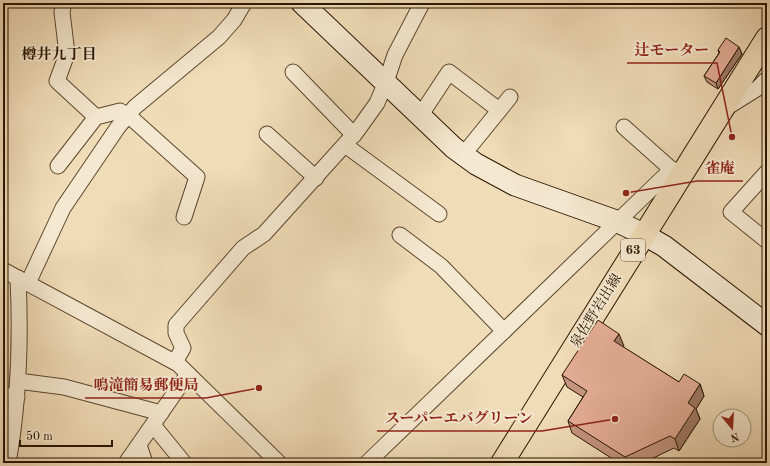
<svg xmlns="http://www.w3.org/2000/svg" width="770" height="466" viewBox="0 0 770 466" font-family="'Old Standard TT','Noto Serif JP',serif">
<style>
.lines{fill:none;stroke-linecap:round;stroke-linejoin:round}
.street-casing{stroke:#5b472e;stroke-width:17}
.secondary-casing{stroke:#291501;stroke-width:23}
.primary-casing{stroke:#291501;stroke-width:24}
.street{stroke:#f5e8d0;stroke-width:15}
.secondary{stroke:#f5e8d0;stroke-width:21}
.primary{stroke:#f0dcb7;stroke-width:22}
.wall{fill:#c59581;stroke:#291501}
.shaded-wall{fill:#a07969;stroke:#291501}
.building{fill:#e5ad96;stroke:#291501}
.labels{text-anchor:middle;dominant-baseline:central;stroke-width:4;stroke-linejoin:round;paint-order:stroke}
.shield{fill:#f5e8d0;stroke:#66543f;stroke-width:1}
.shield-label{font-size:13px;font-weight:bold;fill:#291501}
.street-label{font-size:14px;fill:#291501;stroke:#f5e8d0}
.neighbourhood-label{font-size:15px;font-weight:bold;fill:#291501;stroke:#f5e8d0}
.leader{fill:none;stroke:#8f2418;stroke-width:1.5}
.callout-dot{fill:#8f2418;stroke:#f5e8d0;stroke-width:1.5}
.callout-label{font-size:15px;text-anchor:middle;font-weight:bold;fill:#8f2418;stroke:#f5e8d0;stroke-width:4;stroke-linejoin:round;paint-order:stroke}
</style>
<rect width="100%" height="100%" fill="#f0dcb7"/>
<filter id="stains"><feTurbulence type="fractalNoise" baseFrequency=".005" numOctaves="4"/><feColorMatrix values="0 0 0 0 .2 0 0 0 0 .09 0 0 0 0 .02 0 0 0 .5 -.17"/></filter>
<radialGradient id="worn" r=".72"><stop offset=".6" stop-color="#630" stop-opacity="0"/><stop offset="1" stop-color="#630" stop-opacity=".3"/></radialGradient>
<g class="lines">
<g class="street-casing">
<g id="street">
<path d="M64 3 62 12 67 54 57 81 96 117"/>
<path d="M293 72 354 135"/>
<path d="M726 108 758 88 767 79"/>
<path d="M420 116 449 72 499 110"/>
<path d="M624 127 679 176"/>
<path d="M267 134 316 178"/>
<path d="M345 145 439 214"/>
<path d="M463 155 510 97"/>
<path d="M58 166 96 117 120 111 128 115 197 177 184 217"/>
<path d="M767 172 731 212 767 241"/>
<path d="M400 235 441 266 504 331"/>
<path d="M3 270 178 364 279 463"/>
<path d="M28 283 63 208 118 127 135 107 219 37 234 20 244 3"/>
<path d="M175 362 183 348 176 333V325L243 248 264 234 357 131 377 103 386 82 395 55 422 3"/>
<path d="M18 381 64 387 161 413"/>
<path d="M3 395 17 397"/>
<path d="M153 425 184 463"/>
<path d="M139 445 145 463"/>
<path d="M8 463C19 401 21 340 18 278"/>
<path d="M126 463 188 374"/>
<path d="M367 463 672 169"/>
</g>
</g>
<g class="secondary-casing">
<path id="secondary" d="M302 3 454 148 476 164 515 185 616 221 643 234 664 246 767 325"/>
</g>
<g class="primary-casing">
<path id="primary" d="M502 463 767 38"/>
</g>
<use href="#street" class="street"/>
<use href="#secondary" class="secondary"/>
<use href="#primary" class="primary"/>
</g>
<g class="wall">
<path d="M739 47 742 54 718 89 707 82 704 76 719 53 718 50Z"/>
<path d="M624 346 623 347 679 382 700 384 704 396 696 409 700 419 679 451 674 448 643 463H619L572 433 568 421 583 397 567 387 562 375Z"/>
</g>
<g class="shaded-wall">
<path d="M739 47 742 54 718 89 716 83Z"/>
<path d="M619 334 624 346 619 353 614 341Z"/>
<path d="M700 384 704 396 696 409 700 419 679 451 675 439 688 403Z"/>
</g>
<g class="building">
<path d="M726 38 739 47 716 83 704 76 720 52 718 50Z"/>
<path d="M598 320 619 334 614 341 679 382 684 374 700 384 688 403 695 408 675 439 670 436 625 457 568 421 587 391 562 375Z"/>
</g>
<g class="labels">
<rect class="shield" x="621" y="239" width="24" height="22" rx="3"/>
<g class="shield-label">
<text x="633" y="250">63</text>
</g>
<g class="street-label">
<text transform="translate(596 311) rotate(-58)">泉佐野岩出線</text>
</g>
<g class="neighbourhood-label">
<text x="59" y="55">樽井九丁目</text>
</g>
</g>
<path class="leader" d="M732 137L717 63H627M626 193L697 181H743M259 388L206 398H85M615 419L542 431H377"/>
<g class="callout-dot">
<circle cx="732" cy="137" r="4"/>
<circle cx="626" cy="193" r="4"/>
<circle cx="259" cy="388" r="4"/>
<circle cx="615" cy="419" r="4"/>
</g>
<g class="callout-label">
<text x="672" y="55">辻モーター</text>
<text x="720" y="173">雀庵</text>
<text x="146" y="390">鳴滝簡易郵便局</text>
<text x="459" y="423">スーパーエバグリーン</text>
</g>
<rect width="770" height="466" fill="none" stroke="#f0dcb7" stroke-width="16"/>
<rect x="4" y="4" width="762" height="458" fill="none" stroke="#291501" stroke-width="2"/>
<rect x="8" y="8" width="754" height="450" fill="none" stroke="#291501"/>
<g transform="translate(732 428) rotate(162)"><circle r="19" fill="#f5e8d0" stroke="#a3947d"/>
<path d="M0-3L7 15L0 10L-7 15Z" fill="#8f2418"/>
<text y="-6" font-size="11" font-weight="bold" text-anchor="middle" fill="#291501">N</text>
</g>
<path d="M20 440v6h92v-6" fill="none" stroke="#291501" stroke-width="2"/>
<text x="26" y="440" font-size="12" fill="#291501" stroke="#f5e8d0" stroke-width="3" paint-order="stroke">50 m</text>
<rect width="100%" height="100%" filter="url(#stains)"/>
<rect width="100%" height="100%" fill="url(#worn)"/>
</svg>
